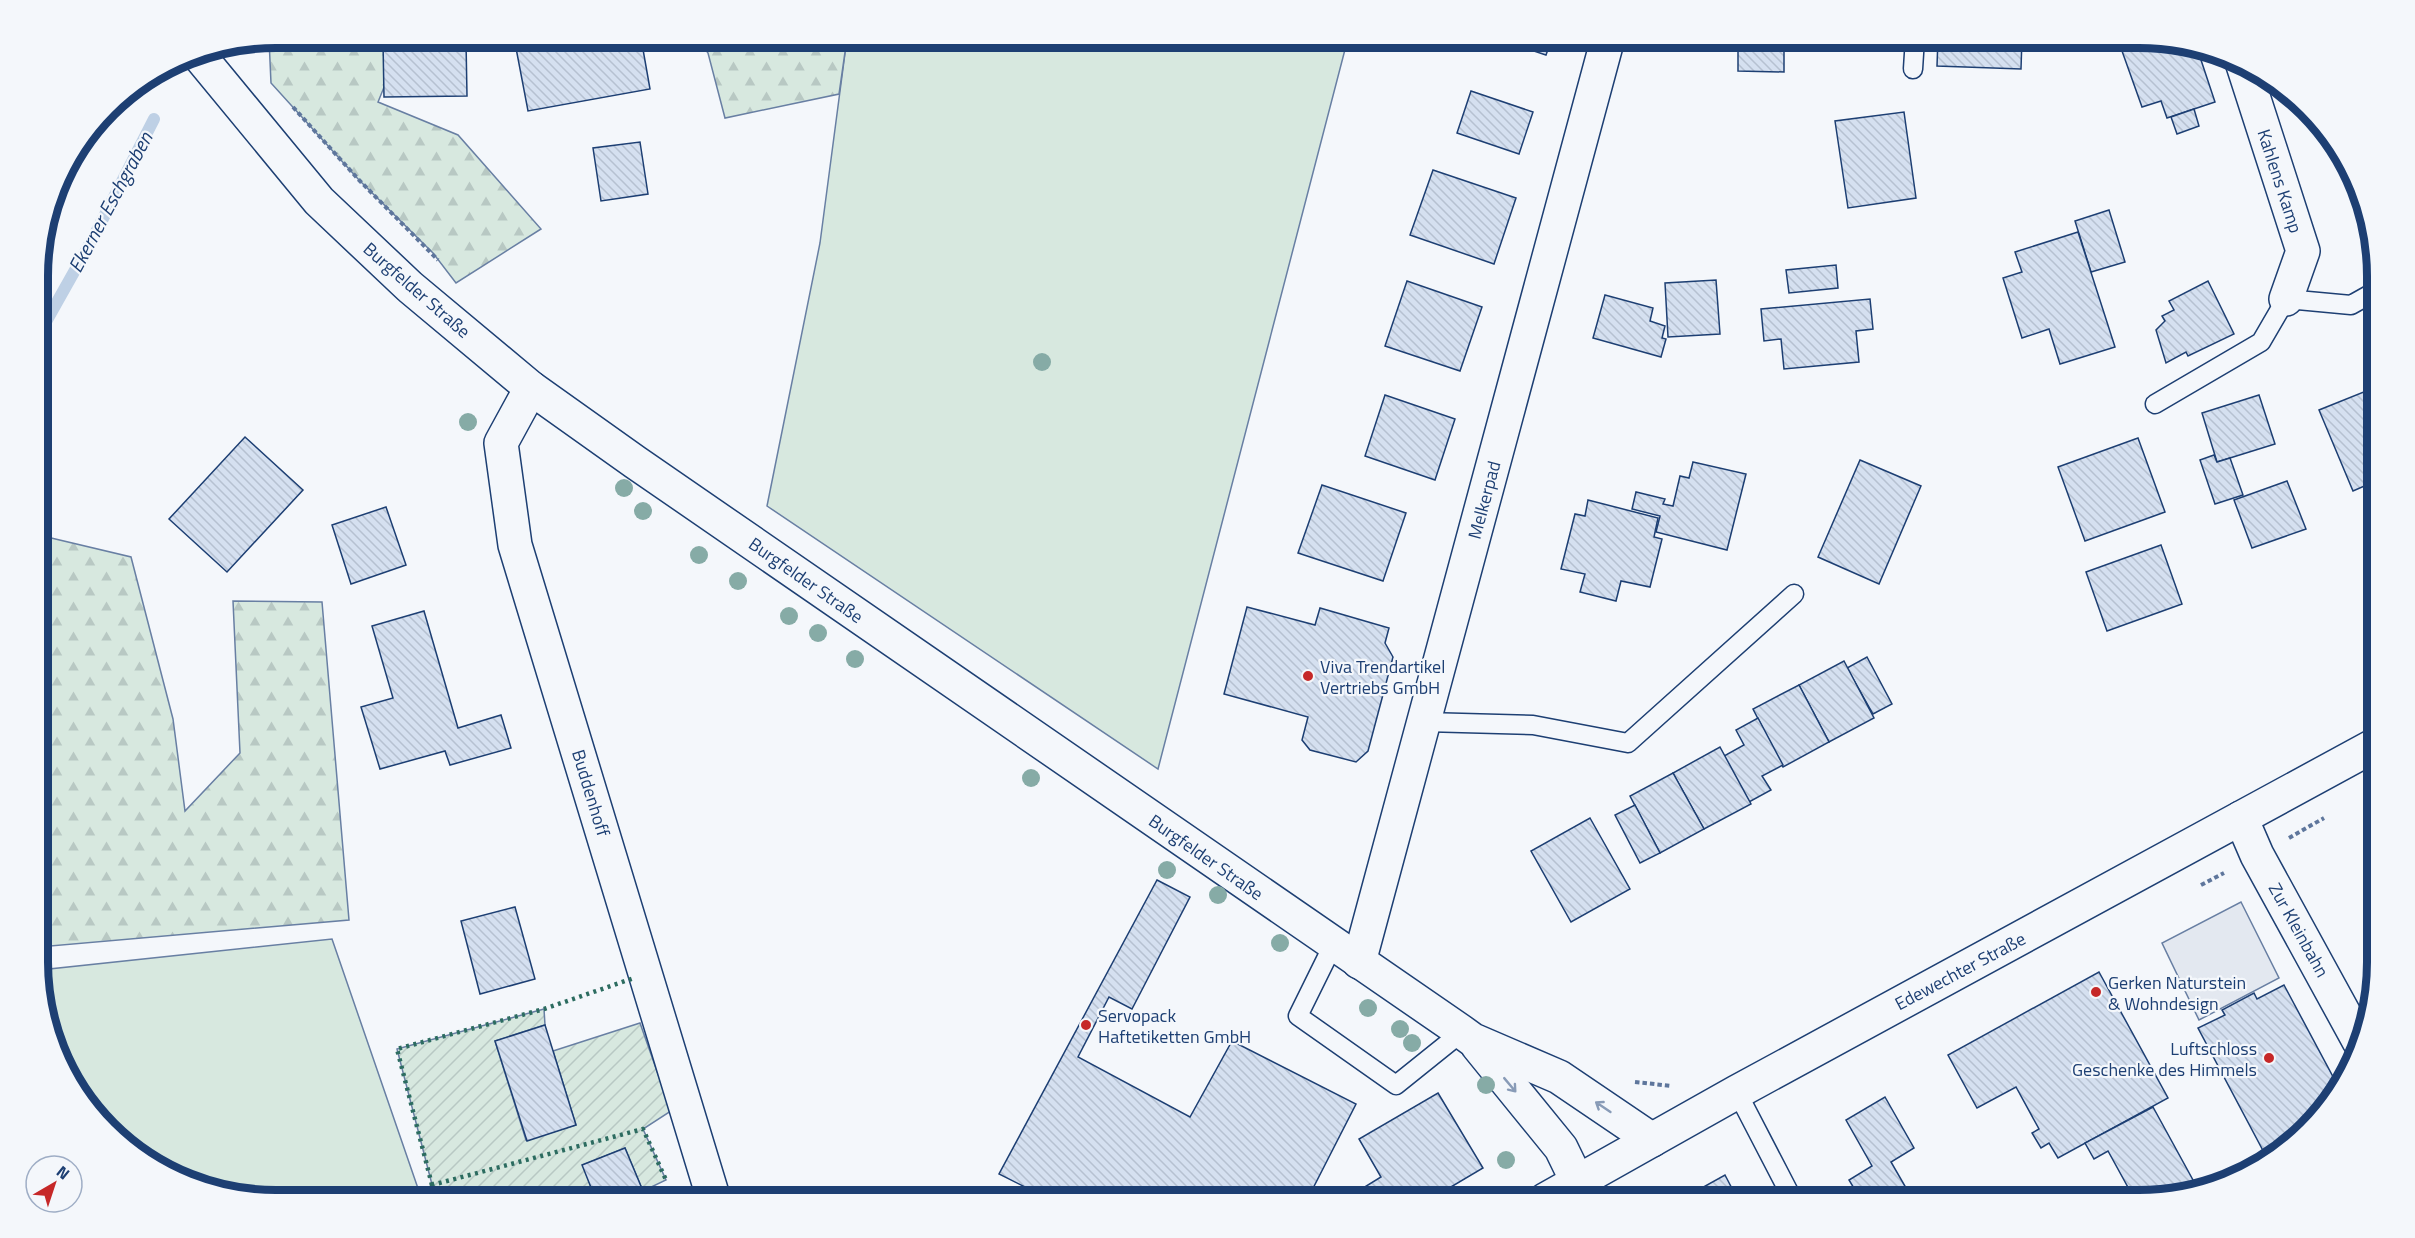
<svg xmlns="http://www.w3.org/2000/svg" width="2415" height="1238" viewBox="0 0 2415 1238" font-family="'Titillium Web',sans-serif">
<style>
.grass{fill:#d7e8df;stroke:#687fa3;stroke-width:1.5}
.forest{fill:url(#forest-firs);stroke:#687fa3;stroke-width:1.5}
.garden{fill:url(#garden-furrows);stroke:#687fa3;stroke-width:1.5}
.parking{fill:#e3e8f0;stroke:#687fa3;stroke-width:1.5}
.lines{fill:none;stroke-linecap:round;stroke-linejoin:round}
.stream{stroke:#bed0e5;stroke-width:12}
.building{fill:url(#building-back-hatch);stroke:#1d3f73;stroke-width:1.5}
.lane-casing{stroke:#1d3f73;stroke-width:21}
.street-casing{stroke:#1d3f73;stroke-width:36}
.secondary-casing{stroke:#1d3f73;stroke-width:36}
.path{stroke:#5e769c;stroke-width:4;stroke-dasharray:4.5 3;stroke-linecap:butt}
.lane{stroke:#f4f7fb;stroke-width:18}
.street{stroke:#f4f7fb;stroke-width:33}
.secondary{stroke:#f4f7fb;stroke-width:33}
.hedge{stroke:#2c6c60;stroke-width:4.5;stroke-dasharray:3 4.5;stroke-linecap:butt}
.tree{fill:#86aba6}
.oneway{stroke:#889bb7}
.poi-dot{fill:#c62828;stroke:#f4f7fb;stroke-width:2}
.labels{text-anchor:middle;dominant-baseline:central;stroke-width:4.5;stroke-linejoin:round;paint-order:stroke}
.street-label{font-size:18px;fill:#1d3f73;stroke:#f4f7fb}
.poi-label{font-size:18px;fill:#1d3f73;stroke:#f4f7fb;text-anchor:start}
.water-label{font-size:20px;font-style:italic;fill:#1d3f73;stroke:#f4f7fb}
.rim{fill:none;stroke:#1d3f73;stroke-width:8}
</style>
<defs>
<pattern id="forest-firs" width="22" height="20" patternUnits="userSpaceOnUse" patternTransform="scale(1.5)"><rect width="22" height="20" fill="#d7e8df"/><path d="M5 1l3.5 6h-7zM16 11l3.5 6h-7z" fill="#b8c8c3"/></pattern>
<pattern id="garden-furrows" width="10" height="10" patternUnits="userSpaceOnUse" patternTransform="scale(1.5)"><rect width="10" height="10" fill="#d7e8df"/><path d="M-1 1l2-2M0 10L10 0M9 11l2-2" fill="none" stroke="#b8c8c3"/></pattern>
<pattern id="building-back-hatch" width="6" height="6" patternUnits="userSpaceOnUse" patternTransform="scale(1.5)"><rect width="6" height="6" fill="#d5e0f0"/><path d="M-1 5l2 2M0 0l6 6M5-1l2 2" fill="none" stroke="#b6c1d1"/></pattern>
</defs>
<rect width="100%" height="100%" fill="#f4f7fb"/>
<g class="grass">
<path d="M847 38H1348L1158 769 767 506 820 243Z"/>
<path d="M332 939 422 1200H276L170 1176 119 1141 78 1095 40 993V970Z"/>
</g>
<g class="forest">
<path d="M276 38H404L378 102 458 135 541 229 456 283 433 253 359 180 271 83 269 39Z"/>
<path d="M697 38H847L839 94 725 118 708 53Z"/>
<path d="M47 537 131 557 173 719 185 811 240 753 233 601 322 602 349 920 39 947V726L43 724Z"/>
</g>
<path class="garden" d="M544 1009 545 1025 495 1041 526 1140 576 1125 553 1051 640 1023 671 1111 643 1129 666 1180 643 1191 625 1148 583 1165 594 1195 581 1200H436L397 1049Z"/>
<path class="parking" d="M2241 902 2279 978 2199 1020 2162 943Z"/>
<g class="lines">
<path class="stream" d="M38 387 43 327 92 240 154 119"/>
</g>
<g class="building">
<path d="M575 38H641L650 89 528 111 516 48Z"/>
<path d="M1495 38H1552L1546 55Z"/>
<path d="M1693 38H1784V72L1738 71V48L1692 46Z"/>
<rect x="1839" y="38" width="56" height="11"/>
<path d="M1938 38H2022L2021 69 1937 66Z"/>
<path d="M466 41 467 96 384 97 383 42Z"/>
<path d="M2153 41 2198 51 2215 102 2167 118 2161 101 2142 107 2122 51Z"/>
<path d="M1471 91 1533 112 1519 154 1457 133Z"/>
<path d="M2194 109 2199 126 2177 134 2171 117Z"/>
<path d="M1904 112 1916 198 1848 208 1835 121Z"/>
<path d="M640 142 648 194 601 201 593 148Z"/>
<path d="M1433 170 1516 198 1494 264 1410 235Z"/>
<path d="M2109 210 2125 262 2091 272 2075 221Z"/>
<path d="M2078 232 2115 347 2060 364 2049 329 2022 338 2003 278 2022 272 2015 252Z"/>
<path d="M1836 265 1838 288 1789 293 1786 270Z"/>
<path d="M1716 280 1720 334 1668 337 1665 283Z"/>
<path d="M1407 281 1482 307 1460 371 1385 346Z"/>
<path d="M2208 281 2234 334 2188 356 2186 352 2166 363 2156 330 2165 321 2162 316 2174 310 2169 301Z"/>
<path d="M1605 295 1653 308 1650 321 1665 326 1662 338 1666 339 1661 357 1593 338Z"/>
<path d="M1870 299 1873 329 1856 331 1859 362 1784 369 1781 339 1764 341 1761 309Z"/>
<path d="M2376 387V481L2353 491 2319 410Z"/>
<path d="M1385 395 1455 419 1435 480 1365 456Z"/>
<path d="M2259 395 2275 444 2217 462 2202 413Z"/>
<path d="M245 437 303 490 227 572 169 519Z"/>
<path d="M2138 438 2165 512 2085 541 2058 467Z"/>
<path d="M2214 455 2217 462 2230 458 2243 495 2215 504 2200 460Z"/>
<path d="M1860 460 1921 486 1879 584 1818 557Z"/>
<path d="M1693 462 1746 474 1727 550 1656 532 1660 516 1632 509 1636 492 1665 499 1663 504 1673 506 1680 476 1689 478Z"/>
<path d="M2287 481 2306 529 2252 548 2234 500Z"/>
<path d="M1322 485 1406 513 1383 581 1298 553Z"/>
<path d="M1588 500 1658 518 1654 537 1662 539 1650 587 1621 581 1616 601 1580 592 1585 574 1561 569 1575 514 1585 516Z"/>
<path d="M386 507 406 565 351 584 332 525Z"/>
<path d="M2161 545 2182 604 2107 631 2086 572Z"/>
<path d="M1247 607 1315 625 1320 608 1389 628 1385 643 1393 657 1368 751 1356 762 1310 750 1302 740 1308 717 1224 694Z"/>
<path d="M424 611 458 728 501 715 511 748 450 765 445 751 380 769 361 707 393 698 372 626Z"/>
<path d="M1867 657 1892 704 1873 714 1847 668Z"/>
<path d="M1844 661 1874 718 1829 742 1799 685Z"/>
<path d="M1799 685 1829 742 1783 767 1753 709Z"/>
<path d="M1758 718 1783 765 1762 776 1771 790 1749 802 1724 756 1744 745 1736 730Z"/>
<path d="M1720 747 1751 804 1704 829 1673 773Z"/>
<path d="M1673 773 1704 829 1660 853 1630 796Z"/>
<path d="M1635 805 1660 853 1640 863 1615 815Z"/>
<path d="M1590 818 1630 889 1571 922 1531 851Z"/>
<path d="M1157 880 1190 897 1132 1009 1109 997 1078 1057 1190 1117 1232 1041 1356 1104 1307 1200H1051L999 1174Z"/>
<path d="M515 907 535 979 480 994 461 921Z"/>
<path d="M2377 943V959L2371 946Z"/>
<path d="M2099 972 2168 1098 2058 1158 2049 1143 2041 1148 2032 1133 2039 1129 2016 1087 1977 1108 1948 1055Z"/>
<path d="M2284 985 2339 1088 2318 1119 2277 1155 2268 1160 2198 1028 2225 1015 2222 1010 2254 993 2257 999Z"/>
<path d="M545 1025 576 1125 527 1141 495 1041Z"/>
<path d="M1438 1093 1483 1168 1429 1200H1370L1363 1188 1381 1177 1359 1139Z"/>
<path d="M1885 1097 1914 1148 1891 1162 1913 1200H1861L1849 1180 1872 1166 1846 1120Z"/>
<path d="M2153 1107 2199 1191 2154 1200H2135L2108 1151 2094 1159 2085 1143Z"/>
<path d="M625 1148 643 1191 620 1200H581L594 1195 582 1165Z"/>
<path d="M1725 1175 1738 1200H1680Z"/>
<path d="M2130 1190 2135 1200H2112Z"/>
</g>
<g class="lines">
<g class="lane-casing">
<g id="lane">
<path d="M1913 69 1915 38"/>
<path d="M2155 404 2261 342 2286 299 2351 305 2376 291"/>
<path d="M1425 722 1533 725 1628 743 1794 594"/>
<path d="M1333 945 1298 1016 1396 1085 1462 1032"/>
<path d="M1737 1092 1793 1200"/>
</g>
</g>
<g class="street-casing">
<g id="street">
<path d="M2242 62 2303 251 2286 299"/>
<path d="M531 388 501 443 515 545 714 1200"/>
<path d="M2241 818 2257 855 2359 1041"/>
<path d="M1359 962 1608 38"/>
</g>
</g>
<g class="secondary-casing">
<g id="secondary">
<path d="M197 53 319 201 410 287 531 388 635 462 1462 1032 1473 1040 1559 1077 1652 1140"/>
<path d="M1478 1046 1561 1148 1577 1181"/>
<path d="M1545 1200 1737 1092 2377 744"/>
</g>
</g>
<g class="path">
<path d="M293 107 359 180 438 260"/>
<path d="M2289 838 2324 818"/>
<path d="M2201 885 2224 873"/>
<path d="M1635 1082 1672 1086"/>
</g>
<use href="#lane" class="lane"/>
<use href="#street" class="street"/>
<use href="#secondary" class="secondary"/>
<g class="hedge">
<path d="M432 1185 397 1049 544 1009 634 978"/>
<path d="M436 1200 432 1185 643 1129 666 1180"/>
</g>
</g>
<g class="tree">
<circle cx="1042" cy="362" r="9"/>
<circle cx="468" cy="422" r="9"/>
<circle cx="624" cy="488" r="9"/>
<circle cx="643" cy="511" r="9"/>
<circle cx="699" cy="555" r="9"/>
<circle cx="738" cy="581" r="9"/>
<circle cx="789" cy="616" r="9"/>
<circle cx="818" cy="633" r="9"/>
<circle cx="855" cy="659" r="9"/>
<circle cx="1031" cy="778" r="9"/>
<circle cx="1167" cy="870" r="9"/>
<circle cx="1218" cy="895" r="9"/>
<circle cx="1280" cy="943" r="9"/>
<circle cx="1368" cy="1008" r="9"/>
<circle cx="1400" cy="1029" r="9"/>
<circle cx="1412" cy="1043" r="9"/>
<circle cx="1486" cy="1085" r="9"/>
<circle cx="1506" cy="1160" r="9"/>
</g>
<defs><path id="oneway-shaft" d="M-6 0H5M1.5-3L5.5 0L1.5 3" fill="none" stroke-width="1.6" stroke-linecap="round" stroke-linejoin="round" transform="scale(1.5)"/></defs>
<g class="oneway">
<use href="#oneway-shaft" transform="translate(1510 1085) rotate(50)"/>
<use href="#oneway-shaft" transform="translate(1603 1107) rotate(-146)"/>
</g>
<g class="poi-dot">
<circle cx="1308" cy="676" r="6"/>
<circle cx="2096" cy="992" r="6"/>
<circle cx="1086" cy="1025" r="6"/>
<circle cx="2269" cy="1058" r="6"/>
</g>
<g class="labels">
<g class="street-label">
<text transform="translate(2280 181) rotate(72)">Kahlens Kamp</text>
<text transform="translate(417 290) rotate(41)">Burgfelder Straße</text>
<text transform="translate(1484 500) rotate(-75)">Melkerpad</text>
<text transform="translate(806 580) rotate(35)">Burgfelder Straße</text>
<text transform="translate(591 793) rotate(73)">Buddenhoff</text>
<text transform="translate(1206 857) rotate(35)">Burgfelder Straße</text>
<text transform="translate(2299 930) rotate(61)">Zur Kleinbahn</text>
<text transform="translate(1960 971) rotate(-28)">Edewechter Straße</text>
</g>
<g class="poi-label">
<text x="1320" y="666">Viva Trendartikel<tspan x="1320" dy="21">Vertriebs GmbH</tspan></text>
<text x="2108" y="982">Gerken Naturstein<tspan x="2108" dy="21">&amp; Wohndesign</tspan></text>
<text x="1098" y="1015">Servopack<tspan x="1098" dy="21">Haftetiketten GmbH</tspan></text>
<text x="2257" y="1048" text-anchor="end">Luftschloss<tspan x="2257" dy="21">Geschenke des Himmels</tspan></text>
</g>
<g class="water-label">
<text transform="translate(110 202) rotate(-62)">Ekerner Eschgraben</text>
</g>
</g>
<path d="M0 0H2415V1238H0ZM276 48H2139A228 228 0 0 1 2367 276V962A228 228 0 0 1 2139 1190H276A228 228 0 0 1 48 962V276A228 228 0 0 1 276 48Z" fill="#f4f7fb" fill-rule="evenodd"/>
<path class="rim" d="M276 48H2139A228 228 0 0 1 2367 276V962A228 228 0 0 1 2139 1190H276A228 228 0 0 1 48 962V276A228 228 0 0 1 276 48Z"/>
<g transform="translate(54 1184) rotate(39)"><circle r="28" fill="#f4f7fb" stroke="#9eadc5" stroke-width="1.5"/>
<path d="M0-4.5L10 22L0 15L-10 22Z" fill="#c62828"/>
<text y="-9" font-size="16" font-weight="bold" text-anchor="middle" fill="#1d3f73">N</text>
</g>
</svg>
